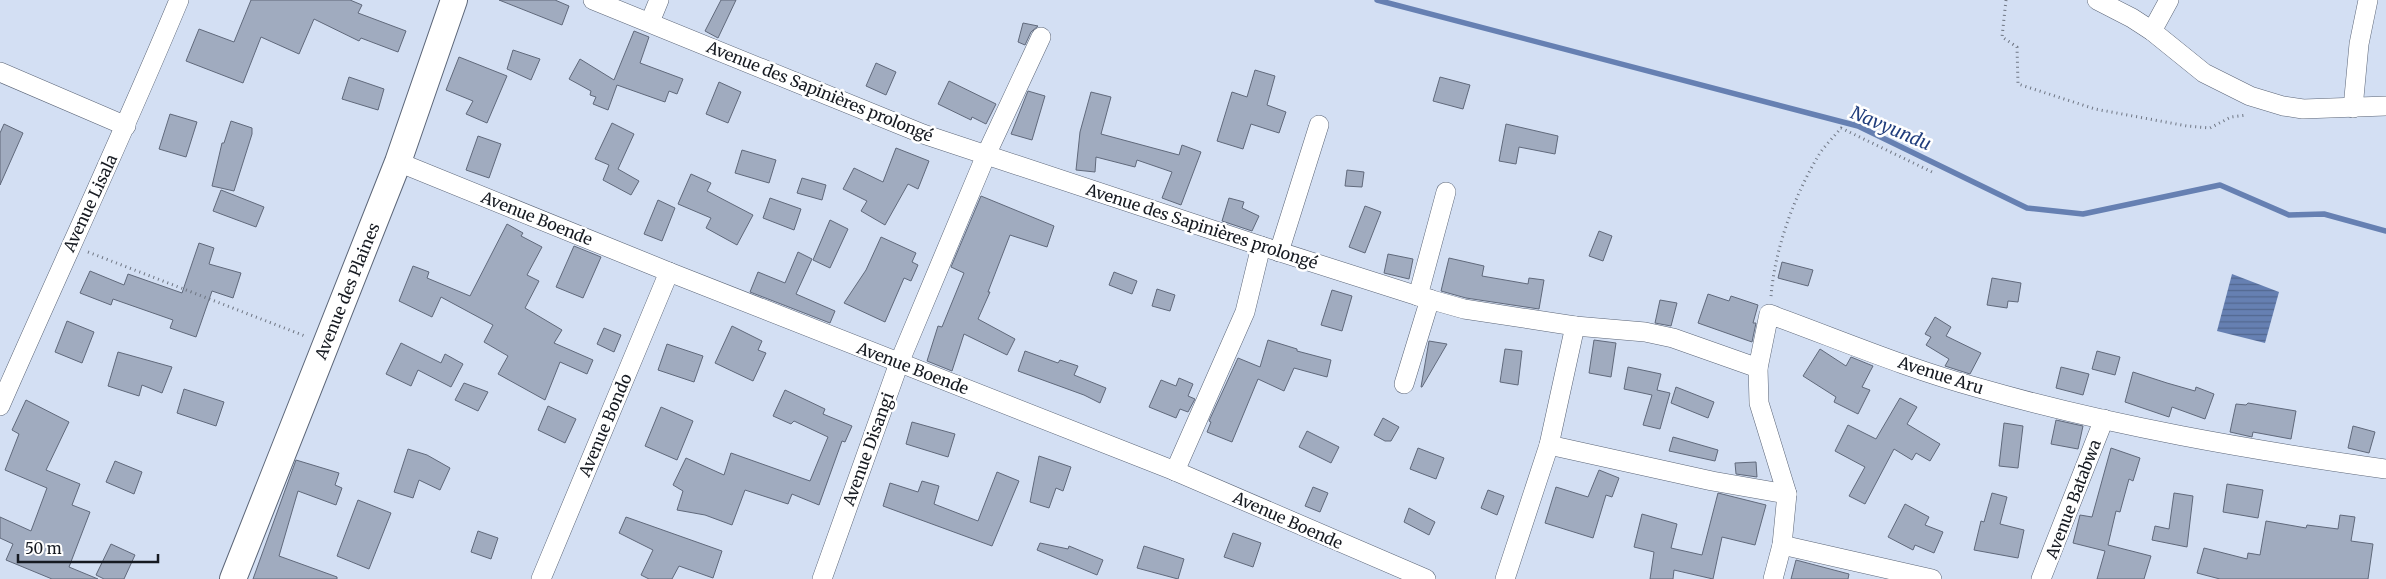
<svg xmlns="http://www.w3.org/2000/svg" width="2386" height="579" viewBox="0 0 2386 579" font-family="Merriweather,serif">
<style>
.water{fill:url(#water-rules)}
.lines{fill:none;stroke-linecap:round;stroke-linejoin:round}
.stream{stroke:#6680b2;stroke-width:5.5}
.building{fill:#a0abbf;stroke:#60697b}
.street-casing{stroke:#5b6577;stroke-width:20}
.secondary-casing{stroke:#5b6577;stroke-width:28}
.path{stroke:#6e7582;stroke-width:3;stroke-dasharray:1 4;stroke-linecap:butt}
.street{stroke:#fff;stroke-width:19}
.secondary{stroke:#fff;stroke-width:26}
.labels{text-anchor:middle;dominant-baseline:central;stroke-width:5;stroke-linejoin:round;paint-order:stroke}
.street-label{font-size:16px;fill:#161a21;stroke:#fff}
.water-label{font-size:18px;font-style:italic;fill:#203d7c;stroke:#fff}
</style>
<defs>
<pattern id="water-rules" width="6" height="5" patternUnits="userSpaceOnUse" patternTransform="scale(1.25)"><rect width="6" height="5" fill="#6680b2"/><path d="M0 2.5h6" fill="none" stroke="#536890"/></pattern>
</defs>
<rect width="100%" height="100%" fill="#d3dff3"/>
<path class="water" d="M2232 274 2279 292 2265 343 2217 331Z"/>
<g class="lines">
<path class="stream" d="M1377 0 1858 126 2027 208 2083 214 2220 185 2289 215 2324 214 2386 231"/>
</g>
<g class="building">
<path d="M251 0H350L362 5 358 13 406 31 398 52 361 38 359 41 314 19 299 54 261 37 243 83 186 61 199 29 234 42Z"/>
<path d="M499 0H555L569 6 562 25Z"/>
<path d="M721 0H736L718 38 705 31Z"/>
<path d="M1023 23 1038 26 1031 32 1025 45 1018 42Z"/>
<path d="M634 31 649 37 640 63 683 79 677 94 669 91 665 102 617 85 608 110 593 104 596 97 590 95 591 91 569 79 580 59 614 80Z"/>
<path d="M513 50 540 59 531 80 507 69Z"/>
<path d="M459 57 507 76 487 123 466 114 473 101 446 90Z"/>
<path d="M876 63 896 72 886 95 866 86Z"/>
<path d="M1255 70 1275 76 1267 105 1286 112 1279 133 1251 124 1243 149 1217 141 1232 92 1247 97Z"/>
<path d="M349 77 384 89 378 110 342 99Z"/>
<path d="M1440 77 1470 85 1463 109 1433 101Z"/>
<path d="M949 81 996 104 986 124 972 117 971 120 938 104Z"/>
<path d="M719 82 741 92 728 123 706 114Z"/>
<path d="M1028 91 1045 96 1032 140 1011 134Z"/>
<path d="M1091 92 1111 97 1101 134 1179 155 1182 145 1201 152 1181 205 1162 198 1172 172 1137 160 1135 167 1096 157 1095 172 1076 170 1080 132Z"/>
<path d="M170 114 197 122 186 157 159 149Z"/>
<path d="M231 121 252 128V134L234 191 212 186 222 143H224Z"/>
<path d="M612 123 634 134 618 169 639 181 631 195 603 180 609 165 595 159Z"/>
<path d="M4 124 23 133 0 185V133Z"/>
<path d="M1506 124 1558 136 1555 154 1519 147 1516 164 1499 161Z"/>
<path d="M478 136 501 144 489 178 466 170Z"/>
<path d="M896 148 929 161 918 189 908 184 885 225 861 211 867 201 843 189 854 168 883 182Z"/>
<path d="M742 150 776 160 769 183 735 173Z"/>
<path d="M1347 170 1364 172 1362 187 1345 186Z"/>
<path d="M691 174 711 183 707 191 753 215 737 245 706 228 711 218 678 204Z"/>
<path d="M802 178 826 185 822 200 797 193Z"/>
<path d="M221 190 264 207 256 227 213 211Z"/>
<path d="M981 196 1054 226 1047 247 1010 235 988 292H990L978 319 1015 339 1007 355 964 334 952 371 927 361 938 326 942 327 964 273 951 267Z"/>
<path d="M770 198 801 209 794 230 763 218Z"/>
<path d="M1229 198 1244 202 1242 208 1259 216 1252 231 1222 221Z"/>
<path d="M658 200 675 208 662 241 644 234Z"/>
<path d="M1365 206 1381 212 1365 253 1349 247Z"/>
<path d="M830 220 848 229 830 268 813 260Z"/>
<path d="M507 224 523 233 521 236 542 247 527 275 539 281 525 308 562 330 554 343 593 360 587 374 560 362 545 400 498 374 508 356 484 342 493 325 441 297 432 317 399 301 413 266 429 272 427 278 470 296Z"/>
<path d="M1599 231 1612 236 1603 261 1589 256Z"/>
<path d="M881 237 916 253 912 262 918 265 911 281 904 278 885 322 844 303 866 270Z"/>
<path d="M199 243 214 248 209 264 241 273 233 298 212 291 196 337 170 328 173 320 113 299 111 305 80 293 90 271 124 285 128 274 182 293Z"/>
<path d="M574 246 601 257 583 298 556 287Z"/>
<path d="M798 252 812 259 796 294 835 311 830 323 750 292 758 272 785 283Z"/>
<path d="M1388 254 1413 259 1409 279 1384 273Z"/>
<path d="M1449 258 1484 266 1482 276 1528 284 1529 278 1544 280 1539 309 1466 298 1441 291Z"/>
<path d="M1782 262 1813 270 1808 286 1778 278Z"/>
<path d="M1114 272 1137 281 1132 294 1109 285Z"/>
<path d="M1992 278 2021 283 2018 302 2008 301 2007 308 1987 305Z"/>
<path d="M1157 289 1175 295 1170 311 1152 306Z"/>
<path d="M1332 290 1352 296 1342 331 1321 325Z"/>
<path d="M1708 294 1729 301 1731 296 1758 305 1753 323H1756L1752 342 1698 323Z"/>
<path d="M1660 300 1677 303 1671 326 1655 323Z"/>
<path d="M1935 317 1951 327 1946 336 1981 353 1970 374 1945 366 1949 359 1926 345 1931 337 1925 334Z"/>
<path d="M67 321 94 332 82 363 55 352Z"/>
<path d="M732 326 762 341 758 350 766 353 753 381 715 363Z"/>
<path d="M604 328 621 335 614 352 597 344Z"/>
<path d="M1268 340 1297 349V351L1331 360 1327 377 1294 368 1284 391 1258 379 1232 442 1207 432 1211 422 1209 421 1238 358 1260 367Z"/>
<path d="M1594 340 1616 343 1611 377 1589 373Z"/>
<path d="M1429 341 1447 344 1422 387H1421Z"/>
<path d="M401 343 441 363 445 354 463 364 451 387 418 370 411 386 386 374Z"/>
<path d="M667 344 703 356 694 382 658 370Z"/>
<path d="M1505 349 1522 351 1518 385 1500 382Z"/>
<path d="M1820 349 1846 366 1851 357 1873 366 1862 387 1870 390 1858 414 1834 402 1836 397 1803 376Z"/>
<path d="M1025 351 1058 363 1060 360 1078 366 1074 375 1106 388 1100 403 1084 395 1018 371Z"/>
<path d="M2097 351 2120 357 2115 375 2092 369Z"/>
<path d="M118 352 172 367 162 393 142 385 139 396 108 386Z"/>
<path d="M1628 367 1661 374 1657 390 1670 393 1660 429 1643 425 1652 395 1624 389Z"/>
<path d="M2061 367 2089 374 2083 395 2056 388Z"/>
<path d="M2133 372 2167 383 2195 391 2196 387 2214 394 2205 419 2172 407 2169 417 2125 402Z"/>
<path d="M1179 378 1193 384 1188 396 1195 399 1188 412 1180 409 1176 418 1149 407 1161 380 1176 386Z"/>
<path d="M464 383 488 392 478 411 455 400Z"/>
<path d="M1676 387 1714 402 1708 418 1671 403Z"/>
<path d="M184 389 224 402 216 426 177 413Z"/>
<path d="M785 390 825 409 823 414 852 426 845 442 842 441 819 505 792 494 788 504 745 490 732 525 705 515 677 510 683 491 673 485 686 458 724 475 731 453 810 481 828 437 794 421 791 424 773 416Z"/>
<path d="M1900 398 1917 407 1907 424 1940 444 1930 461 1916 453 1912 460 1894 449 1865 504 1849 496 1865 467 1835 451 1848 425 1876 439Z"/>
<path d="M26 400 69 422 46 470 80 484 72 505 90 512 69 567 98 579H52L6 560 13 544 0 538V517L31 531 47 488 5 470 19 434 12 430Z"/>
<path d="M2248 403 2296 411 2291 439 2253 432 2252 437 2230 432 2236 404 2246 405Z"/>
<path d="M548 406 576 419 565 443 538 430Z"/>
<path d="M661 407 693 421 677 460 645 446Z"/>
<path d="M1383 418 1399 427 1391 441H1385L1374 435Z"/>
<path d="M2056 420 2083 426 2078 449 2051 444Z"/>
<path d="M912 422 955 434 948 457 906 444Z"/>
<path d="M2004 423 2023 426 2018 468 1999 466Z"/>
<path d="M2353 426 2375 432 2369 453 2348 448Z"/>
<path d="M1307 431 1339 447 1331 463 1299 447Z"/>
<path d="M1673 437 1718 450 1715 461 1669 451Z"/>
<path d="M1418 448 1444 458 1436 479 1410 469Z"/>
<path d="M2111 448 2140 458 2133 481 2129 479 2120 512 2116 511 2108 545 2151 556 2144 579H2097L2105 551 2073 543 2080 515 2092 517Z"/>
<path d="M408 449 427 455 450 468 440 490 419 480 413 498 394 492Z"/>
<path d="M1039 456 1071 467 1063 491 1056 488 1049 508 1030 502Z"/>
<path d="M296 460 339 473 335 485 342 488 336 505 298 491 279 556 337 577V579H253Z"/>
<path d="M115 461 142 472 134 494 106 482Z"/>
<path d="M1756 462 1757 477 1736 474 1735 463Z"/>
<path d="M1599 470 1619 478 1612 497 1606 495 1593 538 1545 523 1556 487 1588 497Z"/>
<path d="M997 472 1019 481 992 546 883 506 890 483 918 492 922 481 939 486 934 504 978 521Z"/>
<path d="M2227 484 2263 490 2258 518 2223 512Z"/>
<path d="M1313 487 1328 493 1320 512 1305 506Z"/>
<path d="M1488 490 1504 496 1497 515 1481 508Z"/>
<path d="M1718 493 1766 505 1755 545 1722 537 1713 579 1674 570 1673 579H1650L1654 552 1634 547 1642 514 1677 524 1671 548 1702 555Z"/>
<path d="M1992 493 2007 497 2000 524 2024 530 2018 558 1974 550 1981 521 1984 522Z"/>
<path d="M2174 493 2193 496 2187 547 2152 540 2155 526 2169 529Z"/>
<path d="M358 500 391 513 369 569 337 556Z"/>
<path d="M1905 504 1929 517 1925 525 1943 532 1934 553 1915 545 1913 550 1888 537Z"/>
<path d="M1409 508 1435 522 1429 535 1404 522Z"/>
<path d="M2340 515 2355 517 2351 541 2373 544 2368 579H2220L2197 573 2204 548 2247 559 2248 553 2260 555 2266 521 2306 528 2307 525 2338 529Z"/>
<path d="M626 517 722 551 713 578 679 566 672 579H649L641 575 653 550 619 533Z"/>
<path d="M478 531 498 538 491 559 471 552Z"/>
<path d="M1233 533 1261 543 1253 567 1224 557Z"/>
<path d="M1040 543 1068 549 1069 546 1103 560 1097 575 1037 550Z"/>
<path d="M111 544 135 555 124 579H104L96 575Z"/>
<path d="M1144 546 1184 559 1178 579 1137 568Z"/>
<path d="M1796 560 1849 574 1848 579H1791Z"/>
</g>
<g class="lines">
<g class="street-casing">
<g id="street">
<path d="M593 0 923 134 1261 246 1418 296 1464 309 1575 326 1549 445 1505 579"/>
<path d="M2097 0 2132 18 2152 31 2204 73 2250 96 2283 106 2303 109 2386 106"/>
<path d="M650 22 659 0"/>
<path d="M2152 31 2169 0"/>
<path d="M0 72 126 126"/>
<path d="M2353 108 2359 44 2368 0"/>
<path d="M398 162 669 272 1175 471 1426 579"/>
<path d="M1279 252 1319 125"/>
<path d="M1418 296 1446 192"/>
<path d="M1575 326 1645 332 1673 338 1758 368"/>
<path d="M1404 384 1430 299"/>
<path d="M0 406C59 271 122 137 179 0"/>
<path d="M1549 445 1712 481 1787 494"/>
<path d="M1175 471 1245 312 1261 246"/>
<path d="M1782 545 1932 579"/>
<path d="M541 579 669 272"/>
<path d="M822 579 899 363 986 155 1041 37"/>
<path d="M1773 579 1782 545 1787 494 1759 403 1758 368 1769 314C1838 339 1908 369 1979 388 2111 426 2250 450 2386 469"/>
<path d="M2041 579 2104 419"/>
</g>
</g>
<g class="secondary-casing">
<path id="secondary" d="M233 579 398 162 454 0"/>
</g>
<g class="path">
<path d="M2006 0 2002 37 2017 47 2018 84 2095 109 2187 126 2210 128 2231 117 2247 115"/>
<path d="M88 252 305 336"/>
<path d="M1771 296C1775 249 1793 199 1817 158 1823 147 1833 138 1841 128L1932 172"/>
</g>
<use href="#street" class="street"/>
<use href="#secondary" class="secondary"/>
</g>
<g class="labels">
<g class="street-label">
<text transform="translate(820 91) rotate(22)">Avenue des Sapinières prolongé</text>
<text transform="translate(90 203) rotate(-65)">Avenue Lisala</text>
<text transform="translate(537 218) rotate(22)">Avenue Boende</text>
<text transform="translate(1202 226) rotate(18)">Avenue des Sapinières prolongé</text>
<text transform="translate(347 291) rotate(-68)">Avenue des Plaines</text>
<text transform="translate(913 368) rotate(21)">Avenue Boende</text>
<text transform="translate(1941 375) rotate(18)">Avenue Aru</text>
<text transform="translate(605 425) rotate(-67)">Avenue Bondo</text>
<text transform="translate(868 449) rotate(-70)">Avenue Disangi</text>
<text transform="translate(2073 499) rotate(-69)">Avenue Batabwa</text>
<text transform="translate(1288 520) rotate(24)">Avenue Boende</text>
</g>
<g class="water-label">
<text transform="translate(1891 128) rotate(23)">Navyundu</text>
</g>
</g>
<path d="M18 554v8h140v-8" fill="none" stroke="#161a21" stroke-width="2.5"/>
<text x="25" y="554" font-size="15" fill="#161a21" stroke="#ffffff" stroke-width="4" paint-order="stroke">50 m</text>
</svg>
